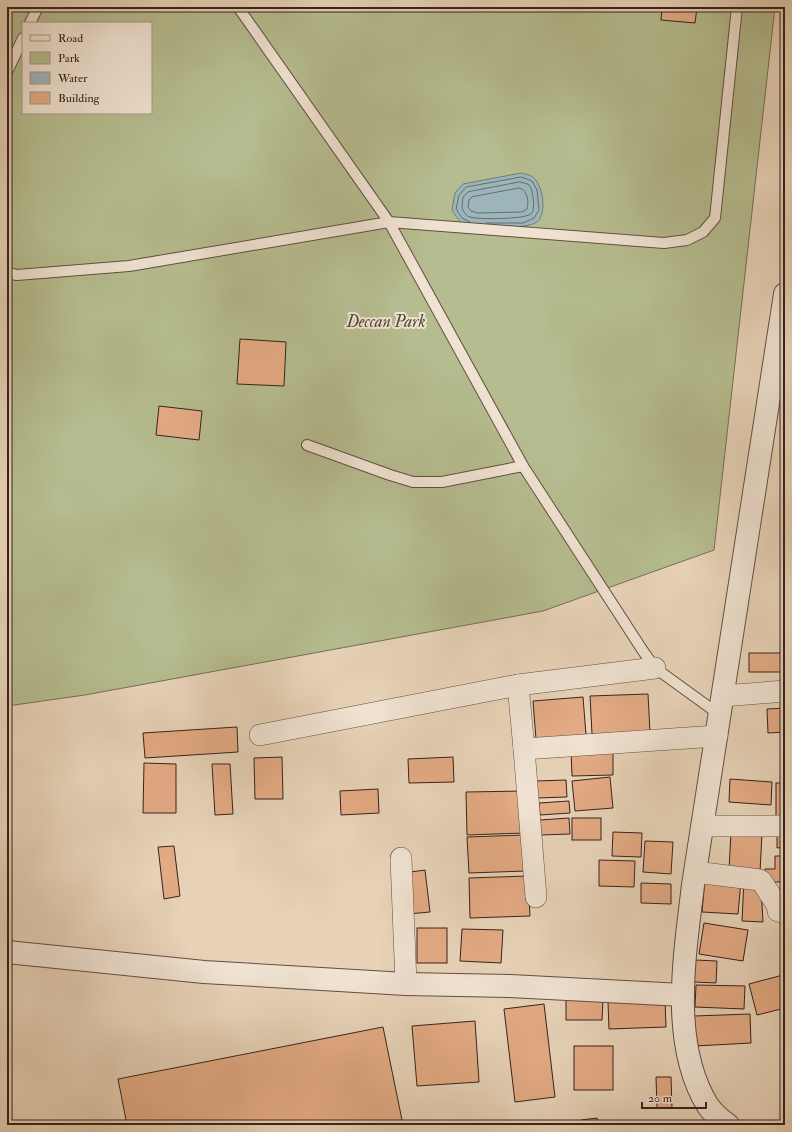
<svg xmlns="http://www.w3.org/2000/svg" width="792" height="1132" viewBox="0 0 792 1132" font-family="'IM FELL Double Pica',serif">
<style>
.green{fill:#b5bc8f;stroke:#766f56;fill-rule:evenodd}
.water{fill:#9cb5ba;stroke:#737a7b}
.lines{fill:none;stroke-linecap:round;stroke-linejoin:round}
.shore{stroke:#696c6b;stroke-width:1}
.building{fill:#e4ab85;stroke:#36221c}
.service-casing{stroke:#624e43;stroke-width:12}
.minor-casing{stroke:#624e43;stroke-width:22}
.tertiary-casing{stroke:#624e43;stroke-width:24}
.service{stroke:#f0e2d1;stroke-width:10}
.minor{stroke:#f0e2d1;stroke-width:21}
.tertiary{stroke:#f0e2d1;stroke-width:22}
.labels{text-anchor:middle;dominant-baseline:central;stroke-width:4;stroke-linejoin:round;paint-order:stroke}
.park-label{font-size:17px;font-style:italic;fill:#564839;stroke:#f0e2d1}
</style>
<rect width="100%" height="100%" fill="#e8d3b8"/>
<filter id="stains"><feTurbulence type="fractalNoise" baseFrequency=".005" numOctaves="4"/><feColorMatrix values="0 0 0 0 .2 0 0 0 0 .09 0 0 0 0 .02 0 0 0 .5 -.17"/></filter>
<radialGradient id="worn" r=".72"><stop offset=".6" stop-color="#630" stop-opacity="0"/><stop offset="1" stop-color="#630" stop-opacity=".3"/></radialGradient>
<path class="green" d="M7 7H775L714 550 543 611 85 695 7 706ZM23 23H151V113H23Z"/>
<path class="water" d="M521 173C525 174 532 175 535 179 543 188 547 214 537 222 528 229 477 229 466 225 459 223 456 216 452 210L455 193 463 184Z"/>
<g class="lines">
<g class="shore">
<path d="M520 182C522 183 527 183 529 185 533 189 536 210 531 214 525 219 478 220 470 217 466 216 464 212 462 208L463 197 468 192Z"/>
<path d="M520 188C528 191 529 202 527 209L522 212 478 213 471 211 468 207 469 200 472 197Z"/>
<path d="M470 222 462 218 456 209 459 195 466 187 521 177 532 181 537 190 539 210 534 218 523 223H486"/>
</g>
</g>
<g class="building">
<path d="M662 7H697L695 23 661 20Z"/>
<path d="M240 339 286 342 284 386 237 384Z"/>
<path d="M159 406 202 411 199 440 156 435Z"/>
<rect x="749" y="653" width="36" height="19"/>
<path d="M648 694 650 732 592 734 590 696Z"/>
<path d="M583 697 586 735 536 739 533 701Z"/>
<path d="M785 708V732L768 733 767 709Z"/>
<path d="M237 727 238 752 145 758 143 733Z"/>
<path d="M613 749V775L572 776 571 751Z"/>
<path d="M282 757 283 799H255L254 758Z"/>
<path d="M453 757 454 782 409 783 408 759Z"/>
<path d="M144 763 176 764V813H143Z"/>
<path d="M212 764H230L233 814 215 815Z"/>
<path d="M610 777 613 808 575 811 572 781Z"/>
<path d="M730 779 772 782 771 805 729 802Z"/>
<path d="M566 780 567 797 537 798 536 781Z"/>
<rect x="776" y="783" width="9" height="41"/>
<path d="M378 789 379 813 341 815 340 791Z"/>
<path d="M524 791 525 833 467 835 466 792Z"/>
<path d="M569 801 570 813 540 815 539 803Z"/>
<path d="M569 818 570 834 541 835 540 820Z"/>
<rect x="572" y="818" width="29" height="22"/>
<path d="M785 829V847L777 848V830Z"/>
<path d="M613 832 642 833 641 857 612 856Z"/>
<path d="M731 832 762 834 760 872 729 870Z"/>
<path d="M525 835 526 871 469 873 467 837Z"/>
<path d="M645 841 673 842 671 874 643 872Z"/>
<path d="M174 846 180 896 164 899 158 847Z"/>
<path d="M775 856H785V882H765V869H775Z"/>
<path d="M599 860 635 861 634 887 599 886Z"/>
<path d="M425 870 430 912 408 914 403 873Z"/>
<path d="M528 876 530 916 470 918 469 878Z"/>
<path d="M705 879 741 881 738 914 702 912Z"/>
<path d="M744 879 761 886 763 922 742 921Z"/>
<path d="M641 883 671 884V904L641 903Z"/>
<path d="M704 923 748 930 743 961 699 954Z"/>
<rect x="417" y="928" width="30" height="35"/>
<path d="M462 929 503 930 501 963 460 961Z"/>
<path d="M695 960 717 961 716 983 694 982Z"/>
<path d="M783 975 785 981V1008L757 1015 749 984Z"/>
<path d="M696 985 745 986 744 1009 695 1007Z"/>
<path d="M566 1000 603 1001 602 1020H566Z"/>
<path d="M665 1000 666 1027 609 1029 608 1002Z"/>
<path d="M544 1004 555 1097 515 1102 504 1009Z"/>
<path d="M750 1014 751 1043 695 1046 694 1016Z"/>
<path d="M475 1021 479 1082 417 1086 412 1026Z"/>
<path d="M383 1027 403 1125H127L118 1079Z"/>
<rect x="574" y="1046" width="39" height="44"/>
<path d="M656 1077H671L672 1108H657Z"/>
<path d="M597 1118 598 1125H582L581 1120Z"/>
</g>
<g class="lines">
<g class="service-casing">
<g id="service">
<path d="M238 7 389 222 664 243 687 240 703 232 715 218 737 7"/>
<path d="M30 23 38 7"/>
<path d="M7 72 23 38"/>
<path d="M7 273 17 275 129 266 389 222 523 466 643 651 655 668 720 715"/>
<path d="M307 445 390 475 413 482H442L523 466"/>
</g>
</g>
<g class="minor-casing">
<g id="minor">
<path d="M518 685 524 749 536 897"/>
<path d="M723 696 785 691"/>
<path d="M260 735 518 685 655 668"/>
<path d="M524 749 717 736"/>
<path d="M702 826H785"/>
<path d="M401 858 406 984"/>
<path d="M695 872 760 880 762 882 777 905 778 911 785 913"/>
</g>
</g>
<g class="tertiary-casing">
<g id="tertiary">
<path d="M7 952 204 972 406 984 510 986 683 995"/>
<path d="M728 1125C721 1120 713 1113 708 1106 669 1043 685 954 693 885L785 294"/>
</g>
</g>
<use href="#service" class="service"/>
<use href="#minor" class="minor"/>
<use href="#tertiary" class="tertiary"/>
</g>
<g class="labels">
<g class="park-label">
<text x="386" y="321">Deccan Park</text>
</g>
</g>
<rect width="792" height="1132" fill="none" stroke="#e8d3b8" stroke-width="24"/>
<rect x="8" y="8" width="776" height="1116" fill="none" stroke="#36221c" stroke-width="2"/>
<rect x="12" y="12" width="768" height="1108" fill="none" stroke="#36221c"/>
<rect x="22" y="22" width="130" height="92" fill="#f0e2d1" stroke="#a69589"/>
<rect x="30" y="35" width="20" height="6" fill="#f0e2d1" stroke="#a69589"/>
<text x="58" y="42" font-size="12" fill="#36221c">Road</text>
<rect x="30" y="52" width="20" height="12" fill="#b5bc8f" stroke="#a69589"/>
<text x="58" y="62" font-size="12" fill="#36221c">Park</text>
<rect x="30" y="72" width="20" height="12" fill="#9cb5ba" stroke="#a69589"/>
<text x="58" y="82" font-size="12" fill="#36221c">Water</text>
<rect x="30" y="92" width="20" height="12" fill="#e4ab85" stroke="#a69589"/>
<text x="58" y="102" font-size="12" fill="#36221c">Building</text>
<path d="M642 1102v6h64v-6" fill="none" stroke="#36221c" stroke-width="2"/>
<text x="648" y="1102" font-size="12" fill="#36221c" stroke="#f0e2d1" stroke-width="3" paint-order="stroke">20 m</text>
<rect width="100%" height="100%" filter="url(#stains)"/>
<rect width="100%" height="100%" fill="url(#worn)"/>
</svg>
